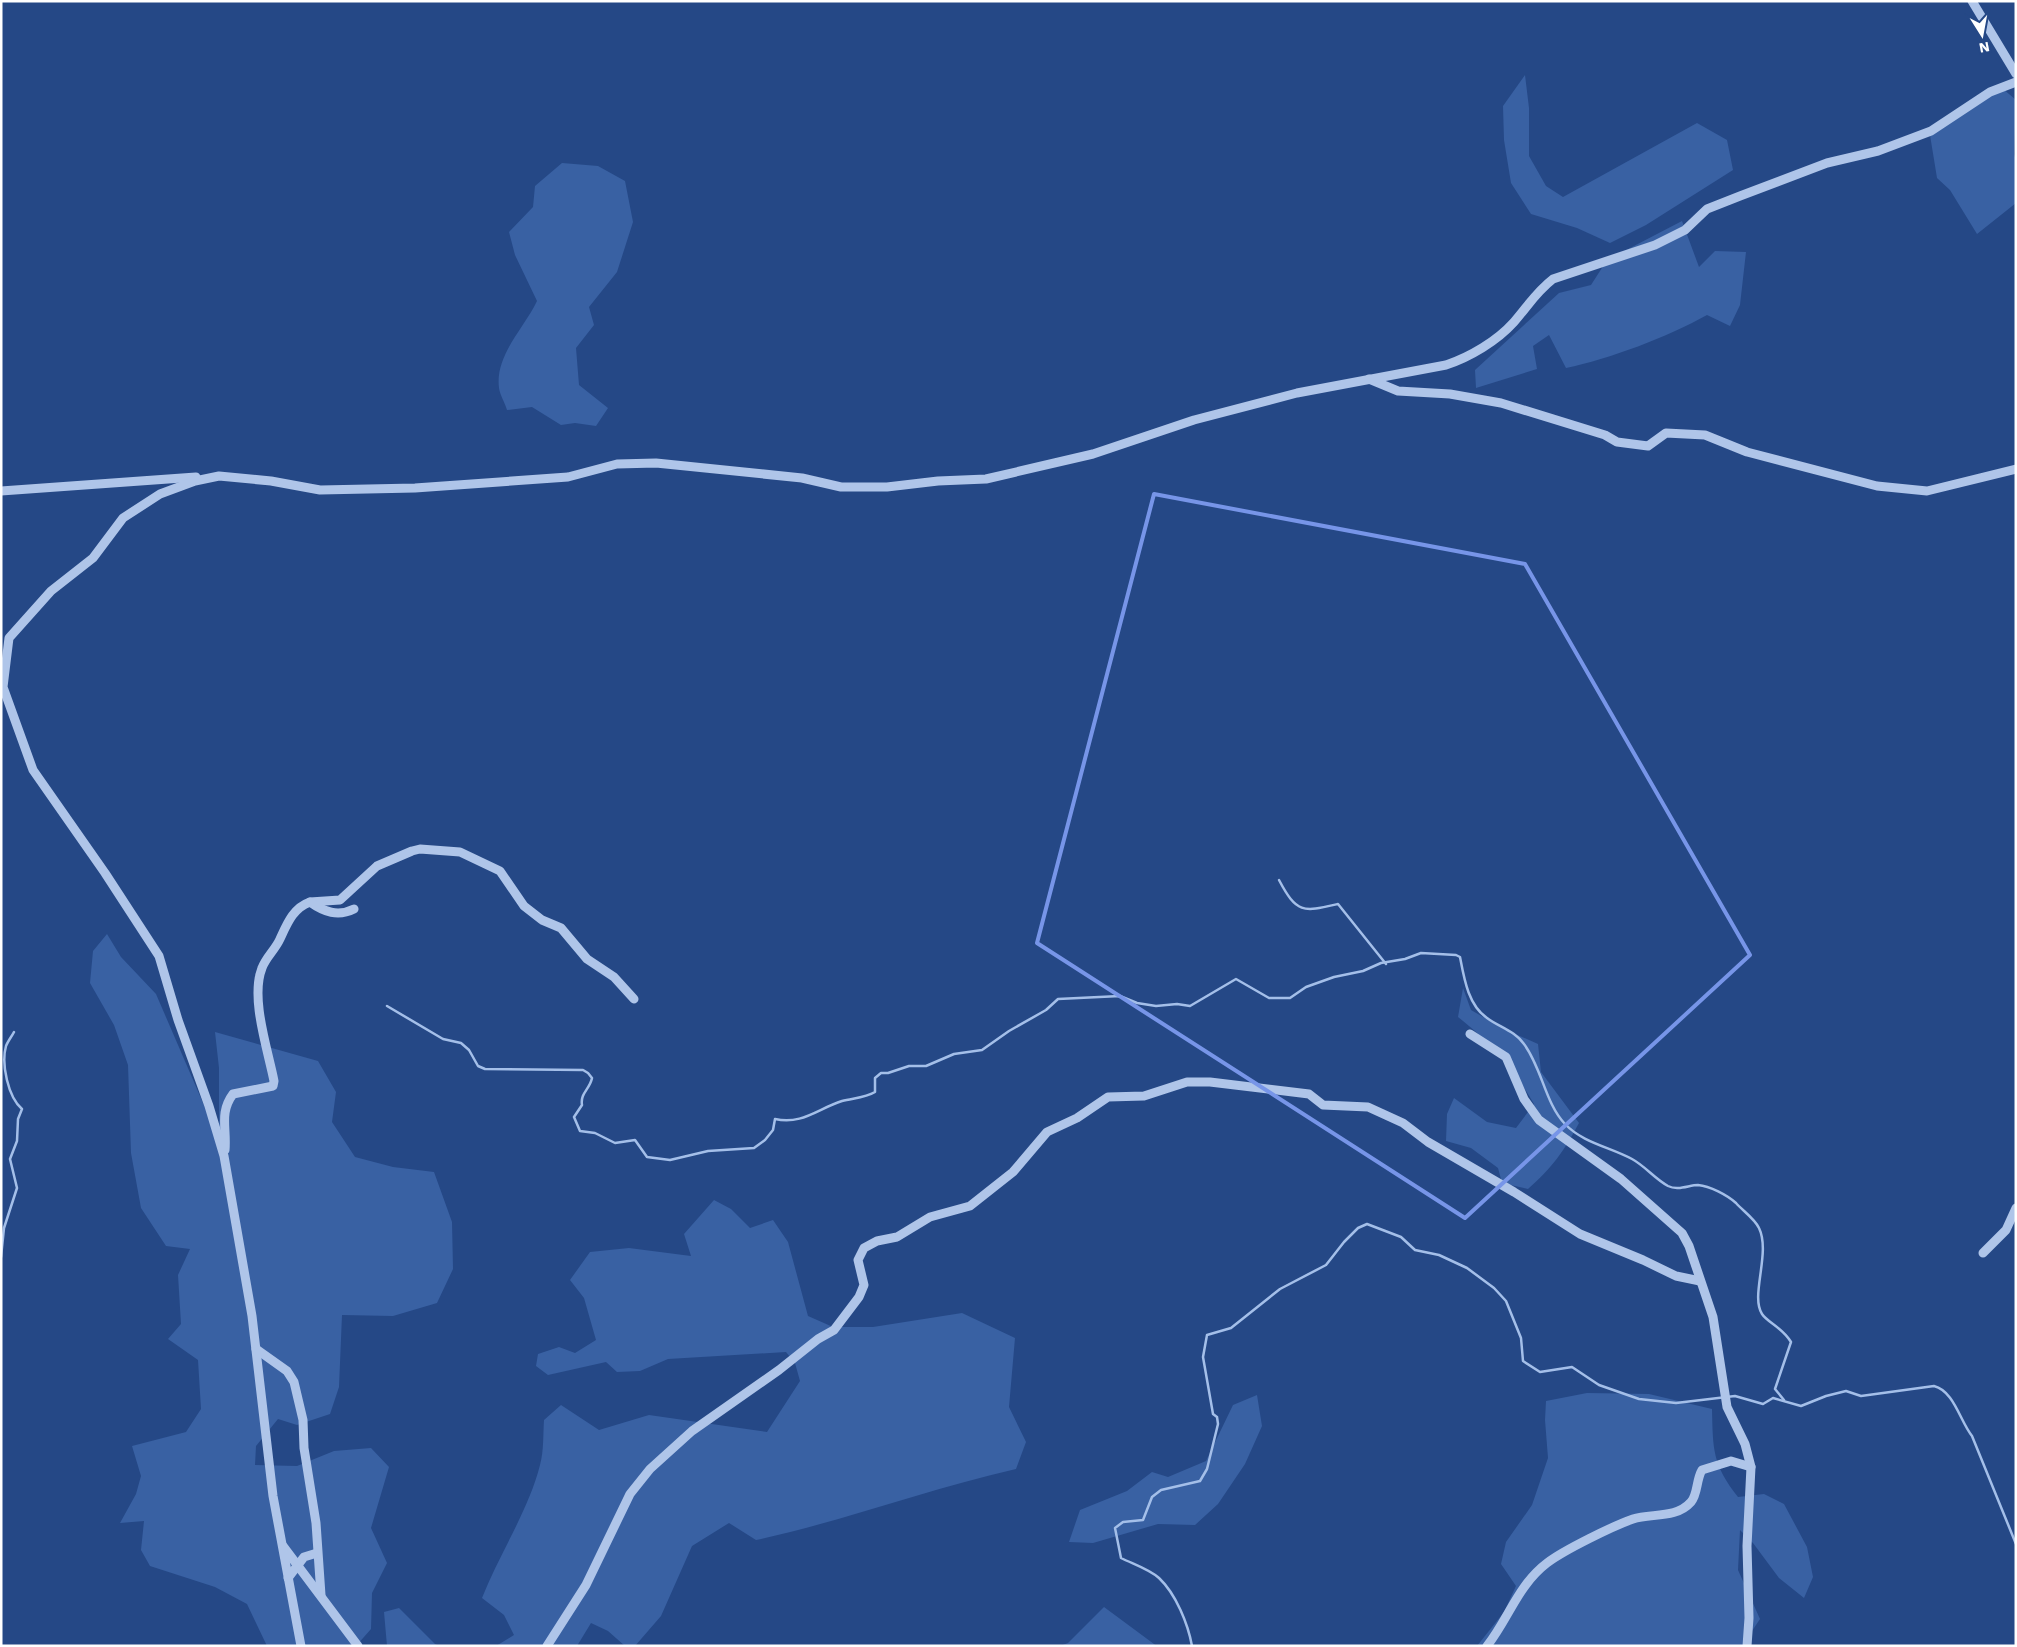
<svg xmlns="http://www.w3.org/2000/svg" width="2017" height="1647" viewBox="0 0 2017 1647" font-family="'Work Sans',sans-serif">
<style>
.green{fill:#3961a3}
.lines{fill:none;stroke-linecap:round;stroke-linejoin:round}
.stream{stroke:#a4bfe9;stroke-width:2.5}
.minor{stroke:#afc5e9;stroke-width:9}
.marked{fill:none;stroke:#7795e8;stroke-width:4;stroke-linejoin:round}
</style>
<rect width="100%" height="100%" fill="#254886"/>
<g class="green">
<path d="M1525 75 1529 108V156L1546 186 1563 197 1697 123 1727 140 1733 170 1646 225 1610 243 1577 228 1531 214 1511 183 1504 140 1503 106Z"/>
<path d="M2002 88 2016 100 2014 154 2016 161V203L1977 234 1950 190 1937 178 1930 135Z"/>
<path d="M562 163 598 166 625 181 633 222 617 272 589 307 594 325 576 348 579 385 608 408 596 426 575 423 561 425 532 407 507 410C505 403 500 395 499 388 495 355 523 330 537 301L515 255 509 232 533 207 535 186Z"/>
<path d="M1682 221 1699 267 1715 251 1746 252 1740 305 1730 326 1707 315C1668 337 1609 359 1566 368L1549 335 1533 346 1537 369 1476 388 1475 370 1559 293 1591 285 1607 260Z"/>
<path d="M107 934 121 957 156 994 219 1140V1068L215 1032 318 1061 336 1092 332 1122 355 1157 393 1167 434 1172 452 1222 453 1269 437 1303 393 1316 342 1315 339 1387 330 1414 297 1425 278 1419 256 1446 255 1465 297 1466 334 1451 371 1448 389 1467 371 1528 387 1563 372 1593 371 1629 356 1646H267L247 1604 215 1587 150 1566 141 1550 144 1521 120 1523 136 1494 141 1476 132 1446 186 1432 201 1409 198 1360 168 1339 181 1324 178 1275 190 1249 166 1246 141 1208 131 1153 128 1065 114 1025 90 983 93 951Z"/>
<path d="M1463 988 1471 1010 1504 1029 1538 1044 1541 1072 1579 1123C1564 1151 1552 1168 1528 1189L1502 1183 1498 1168 1471 1148 1446 1141 1447 1114 1454 1098 1487 1122 1516 1128 1534 1104C1511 1065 1493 1045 1458 1017Z"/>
<path d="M714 1200 731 1209 750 1228 773 1220 788 1242 808 1316 833 1327H873L962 1313 1015 1338 1009 1407 1026 1442 1016 1469C928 1489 844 1521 756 1540L729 1523 692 1546 661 1616 635 1646H625L608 1631 591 1623 577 1646H496L514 1635 504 1615 482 1598C499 1554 528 1512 540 1465 544 1451 543 1434 544 1420L561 1405 599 1430 649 1415 767 1432 800 1381 795 1363 786 1352 668 1359 640 1371 617 1372 606 1362 548 1375 536 1366 538 1354 559 1347 575 1353 596 1340 584 1298 570 1280 590 1252 629 1248 691 1256 684 1234Z"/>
<path d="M1587 1393 1649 1394 1712 1409C1713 1449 1712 1464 1738 1497L1764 1494 1784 1504 1807 1547 1813 1577 1804 1598 1779 1578 1753 1543 1740 1530 1738 1570 1760 1619 1742 1646H1477L1504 1612 1516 1586 1501 1564 1506 1542 1532 1505 1548 1458 1545 1420 1546 1401Z"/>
<path d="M1257 1395 1262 1426 1245 1464 1218 1504 1195 1525 1158 1524 1093 1543 1069 1542 1080 1510 1127 1491 1152 1472 1168 1477 1206 1461 1233 1405Z"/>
<path d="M1104 1607 1154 1644 1156 1646H1060L1068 1643Z"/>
<path d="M399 1608 435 1644 439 1646H387L384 1612Z"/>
</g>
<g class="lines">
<g class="stream">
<path d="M1279 880C1297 914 1303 912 1338 904L1386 964"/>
<path d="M387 1006 443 1039 461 1043 469 1050 478 1066 485 1069 583 1070 588 1073 592 1078C590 1089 580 1093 582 1105L574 1117 580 1131 595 1133 615 1143 635 1140 647 1157 670 1160 708 1151 754 1148 765 1140 773 1130 775 1119C802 1125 817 1109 842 1101 853 1098 865 1098 875 1092V1078L881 1073H888L909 1066H926L954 1054 982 1050 1009 1031 1046 1010 1058 999 1120 996 1137 1003 1156 1006 1177 1004 1190 1006 1236 979 1269 998H1290L1306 987 1334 977 1363 971 1381 963 1405 959 1421 953 1456 955 1460 957C1464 978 1468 1005 1487 1018 1499 1027 1515 1031 1524 1044 1542 1068 1545 1103 1565 1124 1583 1143 1610 1147 1632 1159 1645 1166 1655 1179 1668 1186 1678 1191 1689 1185 1698 1185 1710 1186 1727 1195 1736 1203 1742 1210 1755 1219 1759 1228 1771 1253 1750 1296 1762 1314 1768 1323 1782 1327 1791 1342L1775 1389 1784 1400"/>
<path d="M1 1257 4 1228 17 1188 10 1159 17 1141 18 1119 22 1109C8 1097 1 1064 6 1046 8 1041 12 1036 14 1032"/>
<path d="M1192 1646C1188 1624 1176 1594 1159 1578 1149 1569 1133 1564 1121 1558L1115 1528 1123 1522 1143 1520 1152 1497 1161 1490 1200 1481 1207 1469 1218 1424 1217 1417 1213 1414 1203 1357 1207 1335 1231 1328 1280 1289 1326 1265 1344 1242 1358 1228 1367 1224 1401 1237 1415 1250 1439 1255 1467 1268 1494 1288 1506 1301 1521 1338 1523 1361 1540 1372 1572 1367 1599 1385 1639 1399 1676 1403 1735 1396 1763 1404 1773 1398 1801 1406 1826 1396 1846 1391 1861 1396 1934 1386C1954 1391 1960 1421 1972 1436L2016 1544"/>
</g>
<g class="minor">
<path d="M1972 1 2016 74"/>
<path d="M1369 379 1398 391 1450 394 1501 403 1605 435 1617 442 1648 446 1666 433 1705 435 1747 452 1877 486 1927 491 2016 469"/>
<path d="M1 491 196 477"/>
<path d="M310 902 340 900 377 866 412 851 420 849 460 852 500 871 524 906 542 920 561 928 587 959 614 977 634 999"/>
<path d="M1470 1034 1506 1057 1524 1099 1539 1120 1621 1179 1682 1233 1689 1246 1713 1317 1727 1407 1745 1444 1751 1467 1747 1546 1749 1618 1747 1646"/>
<path d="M225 1150C227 1128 219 1113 233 1094L273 1086 274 1081C268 1050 250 998 262 968 266 957 275 950 280 939 287 924 293 908 310 902 324 912 338 917 354 909"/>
<path d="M1983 1253 2006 1230 2016 1208"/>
<path d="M256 1349 287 1371 294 1382 303 1420 304 1448 316 1523 321 1595"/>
<path d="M283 1546 358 1646"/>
<path d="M288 1578 304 1557 317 1553"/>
<path d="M301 1646 273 1496 252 1316 224 1156 209 1106 178 1020 159 956 105 873 33 770 3 687 9 638 51 591 93 558 123 518 160 494 195 481 219 476 271 481 320 490 415 488 568 477 617 464 656 463 802 478 841 487H887L938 481 986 479 1093 454 1194 420 1297 393 1446 365C1470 357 1497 341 1514 322 1528 306 1536 292 1553 279L1655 245 1685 230 1707 209 1740 196 1827 163 1878 151 1931 131 1990 92 2016 82"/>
<path d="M547 1646 586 1585 630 1494 650 1469 692 1431 779 1370 818 1339 834 1330 859 1297 864 1285 858 1260 864 1248 877 1241 897 1237 930 1217 970 1206 1013 1172 1047 1132 1077 1118 1108 1097 1144 1096 1187 1082H1210L1309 1094 1323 1105 1368 1107 1403 1123 1428 1142 1514 1192 1580 1234 1643 1260 1676 1276 1700 1281"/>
<path d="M1487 1646C1509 1618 1518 1585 1547 1563 1564 1550 1613 1526 1633 1519 1651 1513 1676 1519 1691 1502 1698 1494 1696 1480 1702 1470L1731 1461 1751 1467"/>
</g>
</g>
<path class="marked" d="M1154 494 1525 564 1750 955 1465 1218 1037 943Z"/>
<rect width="2017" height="1647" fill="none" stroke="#ffffff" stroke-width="5"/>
<g transform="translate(1982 35) rotate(169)" stroke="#254886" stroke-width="4" paint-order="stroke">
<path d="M0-4L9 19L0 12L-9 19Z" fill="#ffffff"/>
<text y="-8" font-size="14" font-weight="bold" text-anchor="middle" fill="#ffffff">N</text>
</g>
</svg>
